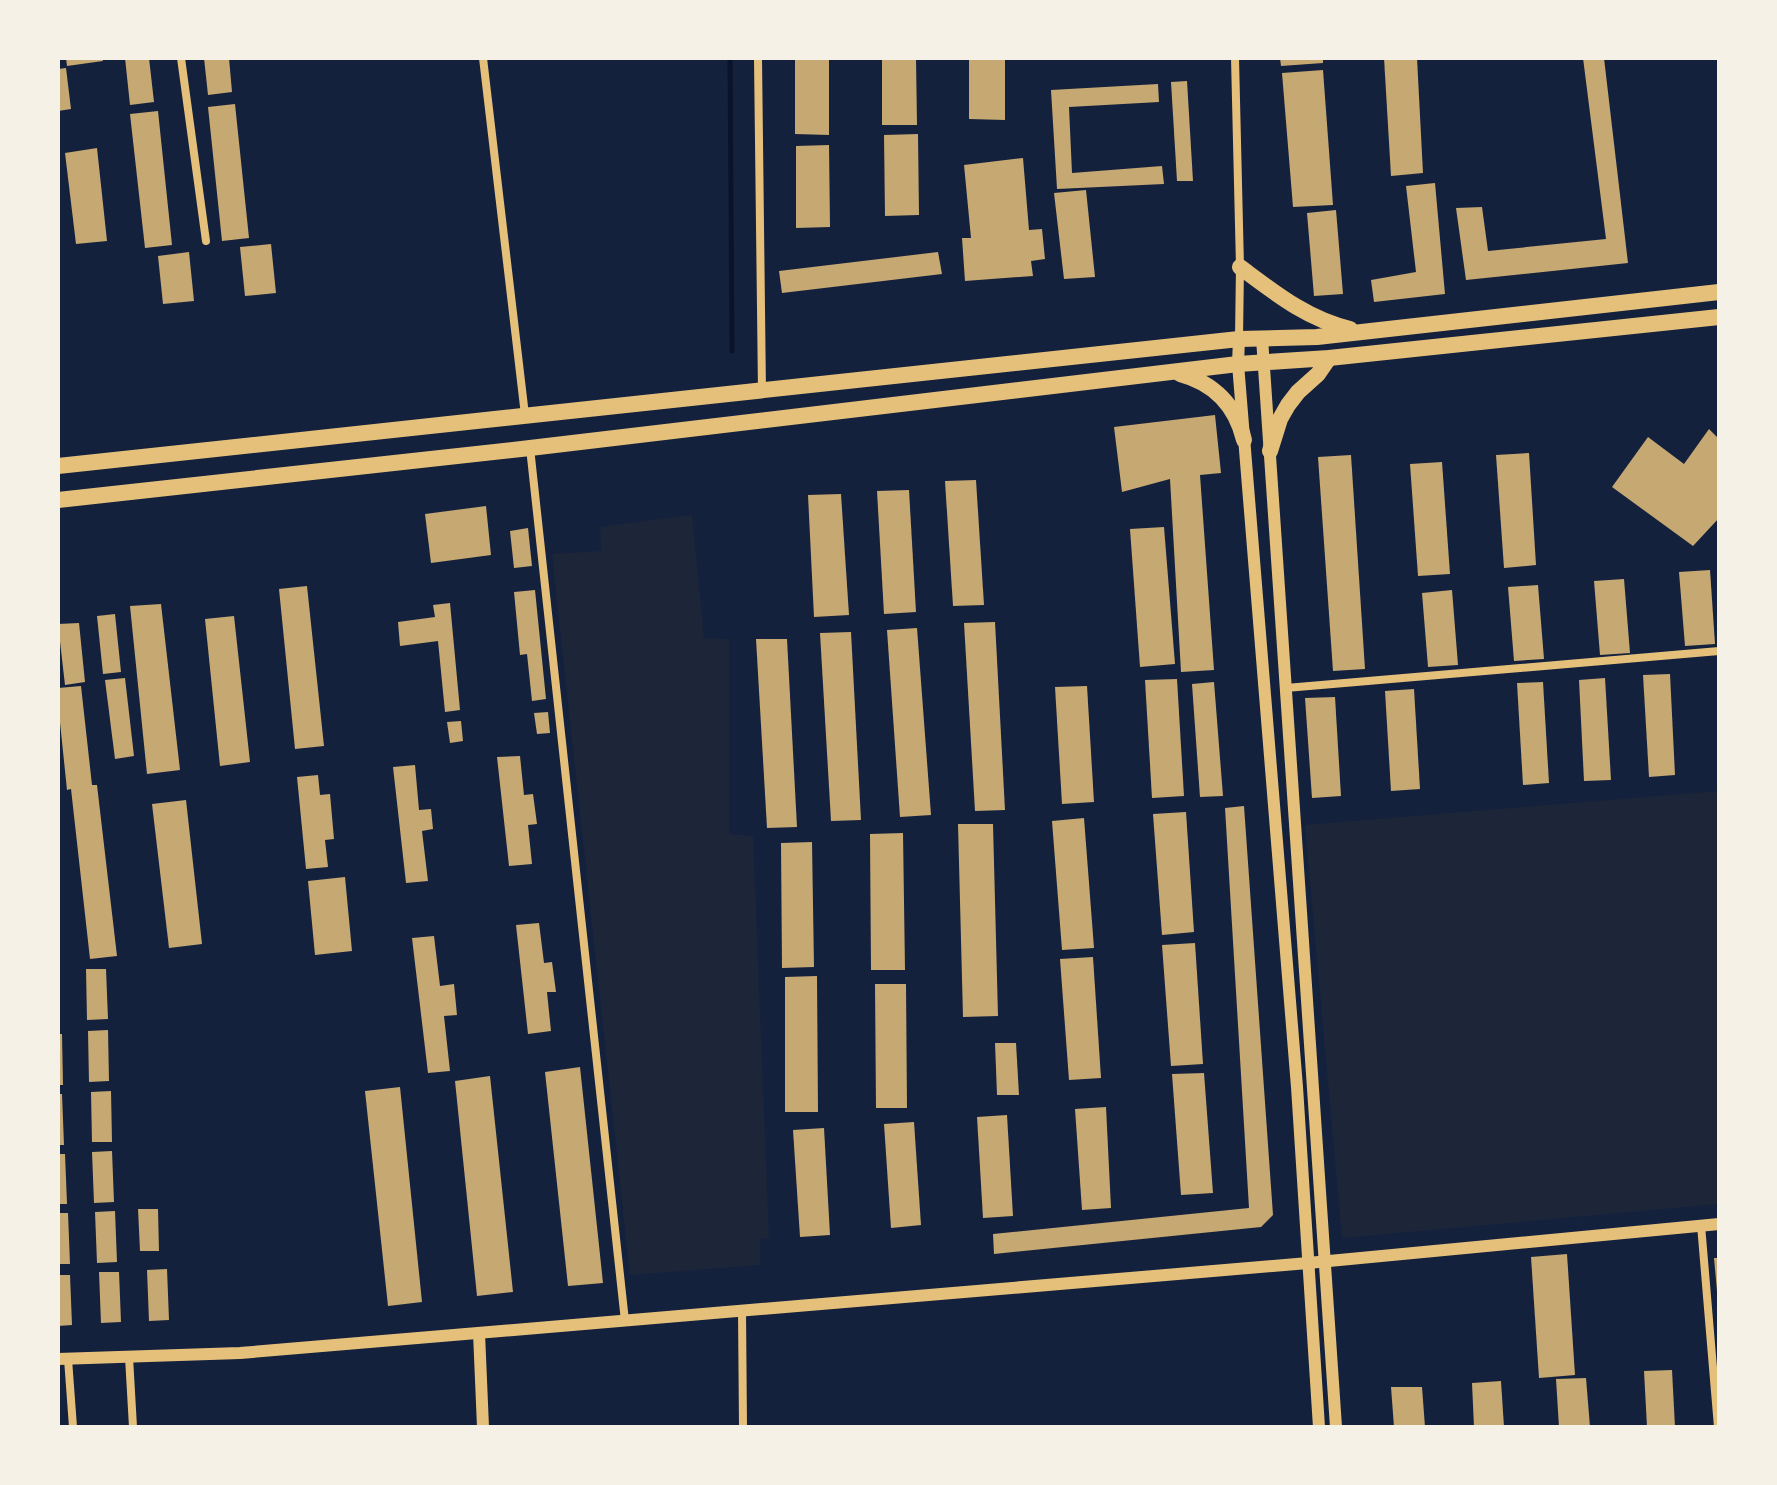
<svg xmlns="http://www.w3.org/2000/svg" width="1777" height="1485" viewBox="0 0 1777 1485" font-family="'Zilla Slab',serif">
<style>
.green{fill:#1d2539}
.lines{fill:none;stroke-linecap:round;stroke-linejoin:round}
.stream{stroke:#0b132b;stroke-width:5}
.building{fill:#c6a872}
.minor{stroke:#e5c07b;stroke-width:8}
.tertiary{stroke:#e5c07b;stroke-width:12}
.primary{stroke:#e5c07b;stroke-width:16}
</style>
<rect width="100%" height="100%" fill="#14213d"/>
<g class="green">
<path d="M692 515 704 638 729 639V834L753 836 769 1238 760 1239V1265L630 1275 552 554 601 551 600 527Z"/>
<path d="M1719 791V1204L1342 1238 1305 825Z"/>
</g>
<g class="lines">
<path class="stream" d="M730 58 732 351"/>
</g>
<g class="building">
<path d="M66 58H102L103 61 67 66Z"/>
<path d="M125 58H149L154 102 130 105Z"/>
<path d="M204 58H229L232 92 208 95Z"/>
<path d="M795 58H829V135L795 134Z"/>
<path d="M882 58H916L917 125H882Z"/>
<path d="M969 58H1005V120L969 119Z"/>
<path d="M1280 58H1323V63L1281 66Z"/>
<path d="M1384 58H1417L1423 173 1391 176Z"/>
<path d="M1583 58H1604L1628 263 1466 280 1456 208 1482 207 1488 251 1606 239Z"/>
<path d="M66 68 71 109 58 111V69Z"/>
<path d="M1323 70 1333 205 1293 207 1282 73Z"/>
<path d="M1187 81 1193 181H1177L1171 82Z"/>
<path d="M1158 84 1159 102 1069 107 1072 173 1162 166 1164 184 1057 189 1051 90Z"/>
<path d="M235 104 249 238 222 241 208 107Z"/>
<path d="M158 111 172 245 145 248 130 114Z"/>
<path d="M918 134 919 215 885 216 884 135Z"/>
<path d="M829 145 830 227 796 228V146Z"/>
<path d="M97 148 107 241 76 244 65 153Z"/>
<path d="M1023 158 1029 230 1042 229 1045 259 1031 261 1033 276 965 281 962 238H971L964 165Z"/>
<path d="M1435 183 1445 294 1374 302 1371 280 1416 272 1406 186Z"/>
<path d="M1086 190 1095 277 1064 279 1054 193Z"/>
<path d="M1336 210 1343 294 1314 296 1307 213Z"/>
<path d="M271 244 276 293 245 296 240 247Z"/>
<path d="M189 252 194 301 163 304 158 256Z"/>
<path d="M938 252 942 274 782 293 779 271Z"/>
<path d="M1215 415 1221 473 1200 475 1214 670 1181 672 1170 479 1122 492 1114 427Z"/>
<path d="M1709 429 1719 439V518L1693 546 1612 487 1648 437 1684 464Z"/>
<path d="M1529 453 1536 565 1504 568 1496 455Z"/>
<path d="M1351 455 1365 669 1333 671 1318 457Z"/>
<path d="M1442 462 1450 574 1418 576 1410 464Z"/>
<path d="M976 480 984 605 953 606 945 481Z"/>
<path d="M909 490 916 612 884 614 877 491Z"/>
<path d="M841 494 849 615 814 617 808 495Z"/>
<path d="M486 506 491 555 431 563 425 514Z"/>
<path d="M1164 527 1175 664 1140 667 1130 529Z"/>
<path d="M528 528 532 566 514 568 510 531Z"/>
<path d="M1710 570 1715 644 1685 646 1679 572Z"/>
<path d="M1624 579 1630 653 1600 655 1594 581Z"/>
<path d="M1538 585 1544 659 1514 661 1508 587Z"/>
<path d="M307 586 324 746 295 749 279 589Z"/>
<path d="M535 590 546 699 532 701 527 654 520 655 514 592Z"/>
<path d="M1452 590 1458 665 1428 667 1422 593Z"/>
<path d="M450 603 460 710 445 712 438 641 400 646 398 622 435 617 433 605Z"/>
<path d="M161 604 180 770 147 774 130 606Z"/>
<path d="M115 614 121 672 103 674 97 616Z"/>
<path d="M234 616 250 762 220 766 205 619Z"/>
<path d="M995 622 1005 810 975 811 964 623Z"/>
<path d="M79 623 85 682 65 685 58 624Z"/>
<path d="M917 628 931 815 900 817 887 630Z"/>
<path d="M851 632 861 820 831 821 820 633Z"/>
<path d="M756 639H787L797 827 767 828Z"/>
<path d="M1670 674 1675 775 1649 777 1643 675Z"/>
<path d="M125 678 134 756 115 759 105 680Z"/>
<path d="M1605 678 1611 780 1584 781 1579 680Z"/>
<path d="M1177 679 1184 796 1152 798 1145 680Z"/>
<path d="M1214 682 1223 796 1200 797 1192 684Z"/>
<path d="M1543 682 1549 783 1523 785 1517 683Z"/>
<path d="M81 686 92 785H97L117 956 90 959 71 789 67 790 58 703V688Z"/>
<path d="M1087 686 1094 802 1062 804 1055 687Z"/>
<path d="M1414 689 1420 789 1391 791 1385 691Z"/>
<path d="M1335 697 1341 796 1312 798 1305 698Z"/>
<path d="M548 712 550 733 537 734 534 713Z"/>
<path d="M461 721 463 741 450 743 447 722Z"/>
<path d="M520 756 524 795 533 794 537 824 528 825 532 864 509 866 497 757Z"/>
<path d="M415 765 419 810 431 809 433 829 422 831 428 881 406 883 393 767Z"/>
<path d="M318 775 320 795 330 794 334 839 325 840 328 867 306 869 297 777Z"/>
<path d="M186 800 202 944 169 948 152 804Z"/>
<path d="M1244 806 1273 1215 1261 1227 994 1254 993 1234 1249 1208 1225 808Z"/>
<path d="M1186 812 1194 932 1162 935 1153 814Z"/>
<path d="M1084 818 1094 948 1062 950 1052 821Z"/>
<path d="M958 824H993L998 1016 963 1017Z"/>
<path d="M903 833 905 970H871L870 834Z"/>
<path d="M812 842 814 967 782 968 781 843Z"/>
<path d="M345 877 352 951 315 955 308 881Z"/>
<path d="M539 923 544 963 552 962 556 992H547L551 1031 528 1034 516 925Z"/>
<path d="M434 936 440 986 454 984 457 1015 444 1016 450 1071 428 1073 412 938Z"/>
<path d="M1195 943 1203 1064 1171 1066 1162 945Z"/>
<path d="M1093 957 1101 1078 1069 1080 1060 959Z"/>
<path d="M86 969H106L108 1019 87 1020Z"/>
<path d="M817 976 818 1112H785V977Z"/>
<path d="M875 984H906L907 1108H876Z"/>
<path d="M108 1030 109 1081 89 1082 88 1031Z"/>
<path d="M58 1034H62L63 1085H58Z"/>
<path d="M995 1043H1016L1019 1095H997Z"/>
<path d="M580 1067 603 1283 568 1286 545 1072Z"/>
<path d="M1204 1073 1213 1193 1181 1195 1172 1074Z"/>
<path d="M490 1076 513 1292 477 1296 455 1081Z"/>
<path d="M400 1087 422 1302 388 1306 365 1091Z"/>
<path d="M111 1091 112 1142H92L91 1092Z"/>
<path d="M58 1094H62L64 1145H58Z"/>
<path d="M1106 1107 1111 1208 1082 1210 1075 1109Z"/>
<path d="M1007 1115 1013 1216 983 1218 977 1117Z"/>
<path d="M914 1122 921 1225 891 1228 884 1124Z"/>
<path d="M824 1128 830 1235 800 1237 793 1130Z"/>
<path d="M112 1151 114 1202 94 1203 92 1152Z"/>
<path d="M58 1154H65L67 1204H58Z"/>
<path d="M138 1209H158L159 1251H140Z"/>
<path d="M115 1211 117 1262 97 1263 95 1212Z"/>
<path d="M58 1213H68L70 1264H58Z"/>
<path d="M1567 1254 1575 1375 1539 1378 1531 1257Z"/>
<path d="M1714 1258H1719V1291H1717Z"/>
<path d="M167 1269 169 1320 149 1321 147 1270Z"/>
<path d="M99 1272H119L121 1322 101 1323Z"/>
<path d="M58 1275H70L72 1325 58 1326Z"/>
<path d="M1672 1370 1675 1427H1647L1644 1371Z"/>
<path d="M1586 1378 1590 1427H1559L1556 1379Z"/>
<path d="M1501 1381 1504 1427H1474L1472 1383Z"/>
<path d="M1391 1387H1422L1425 1427H1394Z"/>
</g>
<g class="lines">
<g class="minor">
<path d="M181 58 206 241"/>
<path d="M483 58 525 415"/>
<path d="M758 58 762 392"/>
<path d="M1235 58 1240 267 1239 338"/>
<path d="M530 448 625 1321"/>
<path d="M1286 688 1719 651"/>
<path d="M1701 1225 1718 1427"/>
<path d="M742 1311 743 1427"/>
<path d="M129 1357 133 1427"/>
<path d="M68 1359 73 1427"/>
</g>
<g class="tertiary">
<path d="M1262 338 1336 1427"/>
<path d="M1239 339 1238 364 1297 1087 1319 1427"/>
<path d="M479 1333 483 1427"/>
<path d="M58 1359 240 1353 1308 1263 1719 1224"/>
</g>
<g class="primary">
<path d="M1240 267C1275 293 1307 319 1350 329"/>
<path d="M1180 374C1214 383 1236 406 1244 440"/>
<path d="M1270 451 1280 419 1288 405 1298 392 1318 374 1329 358"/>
<path d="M58 466 1239 339 1317 337 1719 292"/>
<path d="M58 500 530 448 1238 364 1329 358 1719 317"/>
</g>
</g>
<rect width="1777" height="1485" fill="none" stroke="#f6f1e7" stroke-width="120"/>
</svg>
